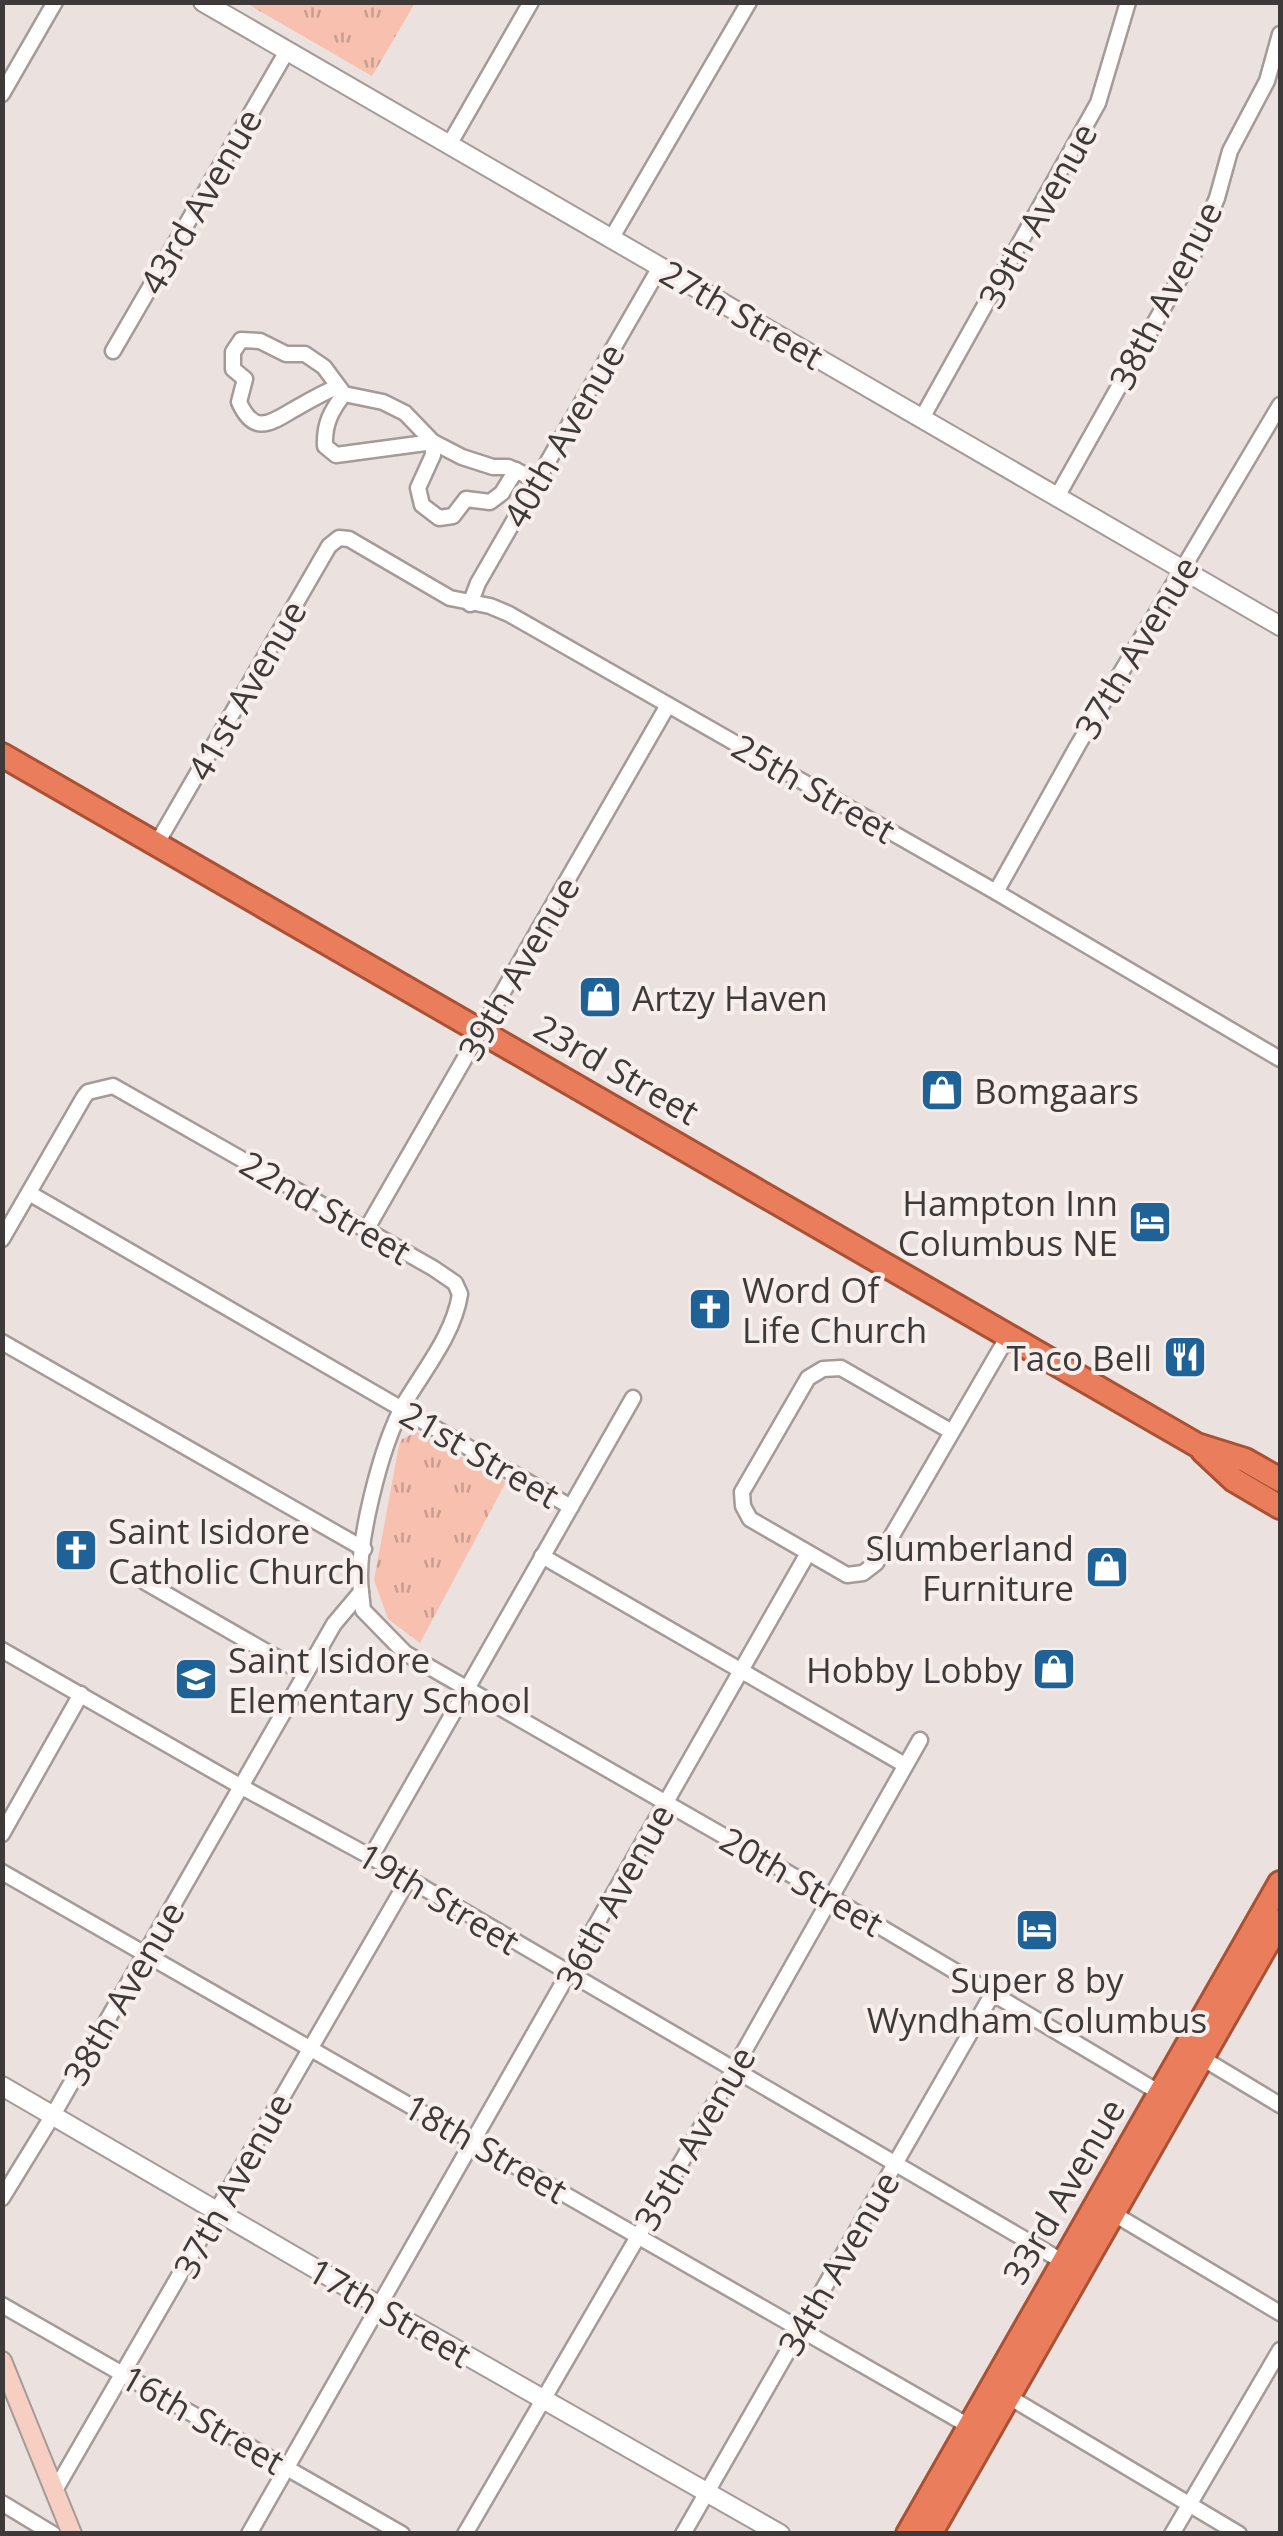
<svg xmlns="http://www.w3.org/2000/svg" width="1283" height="2536" viewBox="0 0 1283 2536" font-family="'Open Sans',sans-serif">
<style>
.park{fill:url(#park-tufts)}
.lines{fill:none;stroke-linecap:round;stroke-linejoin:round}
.minor-casing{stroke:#a49b98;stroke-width:19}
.tertiary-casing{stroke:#a49b98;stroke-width:22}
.secondary-casing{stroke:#a49b98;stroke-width:22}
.trunk-casing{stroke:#aa5135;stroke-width:28}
.minor{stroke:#fff;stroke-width:14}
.tertiary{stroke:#fff;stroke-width:18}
.secondary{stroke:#f7cec2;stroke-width:18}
.trunk{stroke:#ea7e5c;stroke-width:22}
.labels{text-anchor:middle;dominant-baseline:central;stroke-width:8;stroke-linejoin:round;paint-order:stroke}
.street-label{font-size:35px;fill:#3d3a39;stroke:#f8efec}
.poi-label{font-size:35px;fill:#3d3a39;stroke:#f8efec;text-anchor:start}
</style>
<defs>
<pattern id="park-tufts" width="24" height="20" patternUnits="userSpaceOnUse" patternTransform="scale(2.5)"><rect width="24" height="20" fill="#f7c0af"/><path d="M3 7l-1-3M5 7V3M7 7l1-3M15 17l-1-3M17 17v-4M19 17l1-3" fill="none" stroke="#c99d8f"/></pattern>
</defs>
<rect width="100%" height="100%" fill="#ebe2df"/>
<g class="park">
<path d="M246 3H415L372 76Z"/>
<path d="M417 1432 506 1482 420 1643 388 1619 374 1580 399 1445 402 1439Z"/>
</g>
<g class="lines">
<g class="minor-casing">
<g id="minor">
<path d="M2 94 55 2"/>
<path d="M449 145 531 2"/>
<path d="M611 239 749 2"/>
<path d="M113 351 287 51"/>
<path d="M337 387C325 392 312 399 300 406 275 419 256 440 239 402L245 379 233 369V352L241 340 260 341 286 354H305L324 367 344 394 383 402 405 413 433 442 462 457 493 467H508L537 480"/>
<path d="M344 394C331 411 324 424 325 446L336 455 433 442V455L418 488 422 505 439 518 453 516 466 499 490 502 502 493 516 470"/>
<path d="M922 418 1098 103 1128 2"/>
<path d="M1058 495 1194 253 1217 198 1230 151 1267 81 1280 34"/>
<path d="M470 604 478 583 660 267"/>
<path d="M156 845 329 546 339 538 349 539 450 598 490 606 509 614 996 892 1280 1059"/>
<path d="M996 892 1078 745 1280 405"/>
<path d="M29 1193 571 1507"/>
<path d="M366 1230 668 705"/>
<path d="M2 1239 84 1097 88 1092 113 1086 433 1268 455 1283 460 1294C454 1334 424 1370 404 1404 381 1446 355 1546 361 1592L334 1624 53 2115 2 2198"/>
<path d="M2 1342 364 1549"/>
<path d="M952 1432 841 1368 823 1369 808 1378 742 1492 743 1506 750 1519 847 1575 863 1573 876 1563 1008 1336"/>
<path d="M542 1556 905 1765"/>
<path d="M145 1582 305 1674"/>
<path d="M361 1592 363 1610 405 1653 830 1897 1160 2093"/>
<path d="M2 1650 240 1786 371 1857 1067 2264"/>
<path d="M2 1834 81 1694"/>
<path d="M371 1857 633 1398"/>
<path d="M2 1872 969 2426"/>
<path d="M1202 2058 1280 2105"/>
<path d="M1109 2211 1280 2313"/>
<path d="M2 2305 402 2534"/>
<path d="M1009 2397 1239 2534"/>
<path d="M54 2492 409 1878"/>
<path d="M2 2503 53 2534"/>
<path d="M249 2534 808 1553"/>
<path d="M465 2534 686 2154 920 1740"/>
<path d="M683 2534 993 1993"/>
<path d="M1172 2534 1280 2350"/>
</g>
</g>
<g class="tertiary-casing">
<g id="tertiary">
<path d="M203 2 1280 626"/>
<path d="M2 2086 378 2305 780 2534"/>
</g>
</g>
<g class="secondary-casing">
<path id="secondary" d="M2 2361 72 2534"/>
</g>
<g class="trunk-casing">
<g id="trunk">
<path d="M2 755 1197 1445 1245 1460 1280 1480"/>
<path d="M1203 1451 1234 1480 1280 1507"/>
<path d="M908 2534 1280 1883"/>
<path d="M930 2534 1280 1921"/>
</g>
</g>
<use href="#minor" class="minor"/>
<use href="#tertiary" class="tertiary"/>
<use href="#secondary" class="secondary"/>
<use href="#trunk" class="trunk"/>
</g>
<defs>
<g id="shop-square" transform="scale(2.25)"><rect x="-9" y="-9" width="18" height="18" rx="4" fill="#1f6297" stroke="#f8efec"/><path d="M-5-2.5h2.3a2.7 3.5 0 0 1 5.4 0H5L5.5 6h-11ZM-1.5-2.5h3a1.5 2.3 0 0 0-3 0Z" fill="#fff"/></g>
<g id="hotel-square" transform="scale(2.25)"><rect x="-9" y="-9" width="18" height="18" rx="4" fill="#1f6297" stroke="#f8efec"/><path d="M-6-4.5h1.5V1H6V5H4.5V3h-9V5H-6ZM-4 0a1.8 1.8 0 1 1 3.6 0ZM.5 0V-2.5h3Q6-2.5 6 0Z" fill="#fff"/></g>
<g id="church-square" transform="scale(2.25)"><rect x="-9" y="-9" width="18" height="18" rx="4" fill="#1f6297" stroke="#f8efec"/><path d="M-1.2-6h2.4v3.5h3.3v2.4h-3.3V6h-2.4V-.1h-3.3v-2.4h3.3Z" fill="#fff"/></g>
<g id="restaurant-square" transform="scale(2.25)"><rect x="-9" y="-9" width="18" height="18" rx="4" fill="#1f6297" stroke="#f8efec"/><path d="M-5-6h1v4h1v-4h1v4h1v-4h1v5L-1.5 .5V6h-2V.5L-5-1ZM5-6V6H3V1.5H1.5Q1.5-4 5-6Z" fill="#fff"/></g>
<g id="school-square" transform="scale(2.25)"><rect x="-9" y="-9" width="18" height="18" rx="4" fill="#1f6297" stroke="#f8efec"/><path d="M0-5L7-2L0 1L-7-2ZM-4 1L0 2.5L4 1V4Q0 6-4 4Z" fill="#fff"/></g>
</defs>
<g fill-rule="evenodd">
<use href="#shop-square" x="600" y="997"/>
<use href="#shop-square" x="942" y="1090"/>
<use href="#hotel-square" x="1150" y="1222"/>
<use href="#church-square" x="710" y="1309"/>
<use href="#restaurant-square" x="1185" y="1357"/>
<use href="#church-square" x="76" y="1550"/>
<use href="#shop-square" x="1107" y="1567"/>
<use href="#shop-square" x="1054" y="1669"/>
<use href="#school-square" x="196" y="1679"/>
<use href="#hotel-square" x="1037" y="1930"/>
</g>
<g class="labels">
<g class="street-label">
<text transform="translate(200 201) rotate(-60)">43rd Avenue</text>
<text transform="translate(1037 215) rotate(-61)">39th Avenue</text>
<text transform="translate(1165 295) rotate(-63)">38th Avenue</text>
<text transform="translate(742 314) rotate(30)">27th Street</text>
<text transform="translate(563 435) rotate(-60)">40th Avenue</text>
<text transform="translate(1136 647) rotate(-59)">37th Avenue</text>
<text transform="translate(246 690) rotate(-60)">41st Avenue</text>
<text transform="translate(814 788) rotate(30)">25th Street</text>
<text transform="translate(518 968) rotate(-60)">39th Avenue</text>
<text transform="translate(617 1069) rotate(30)">23rd Street</text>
<text transform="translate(326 1207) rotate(30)">22nd Street</text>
<text transform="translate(480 1454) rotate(30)">21st Street</text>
<text transform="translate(802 1881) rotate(30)">20th Street</text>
<text transform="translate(614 1896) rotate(-61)">36th Avenue</text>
<text transform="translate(439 1898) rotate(31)">19th Street</text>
<text transform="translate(123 1993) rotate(-60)">38th Avenue</text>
<text transform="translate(694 2138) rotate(-60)">35th Avenue</text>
<text transform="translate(486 2148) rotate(30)">18th Street</text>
<text transform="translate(232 2185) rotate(-61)">37th Avenue</text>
<text transform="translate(1063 2191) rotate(-60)">33rd Avenue</text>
<text transform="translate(838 2263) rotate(-60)">34th Avenue</text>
<text transform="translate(390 2312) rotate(30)">17th Street</text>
<text transform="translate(203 2419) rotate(30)">16th Street</text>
</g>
<g class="poi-label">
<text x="632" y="997">Artzy Haven</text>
<text x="974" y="1090">Bomgaars</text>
<text x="1118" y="1202" text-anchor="end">Hampton Inn<tspan x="1118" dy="40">Columbus NE</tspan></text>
<text x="742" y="1289">Word Of<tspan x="742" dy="40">Life Church</tspan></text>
<text x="1152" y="1357" text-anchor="end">Taco Bell</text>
<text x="108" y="1530">Saint Isidore<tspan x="108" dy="40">Catholic Church</tspan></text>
<text x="1074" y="1547" text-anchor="end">Slumberland<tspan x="1074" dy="40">Furniture</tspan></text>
<text x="228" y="1659">Saint Isidore<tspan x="228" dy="40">Elementary School</tspan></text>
<text x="1022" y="1669" text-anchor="end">Hobby Lobby</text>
<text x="1037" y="1979" text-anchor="middle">Super 8 by<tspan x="1037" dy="40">Wyndham Columbus</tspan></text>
</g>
</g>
<rect width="1283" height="2536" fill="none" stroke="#3d3a39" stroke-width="10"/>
</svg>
